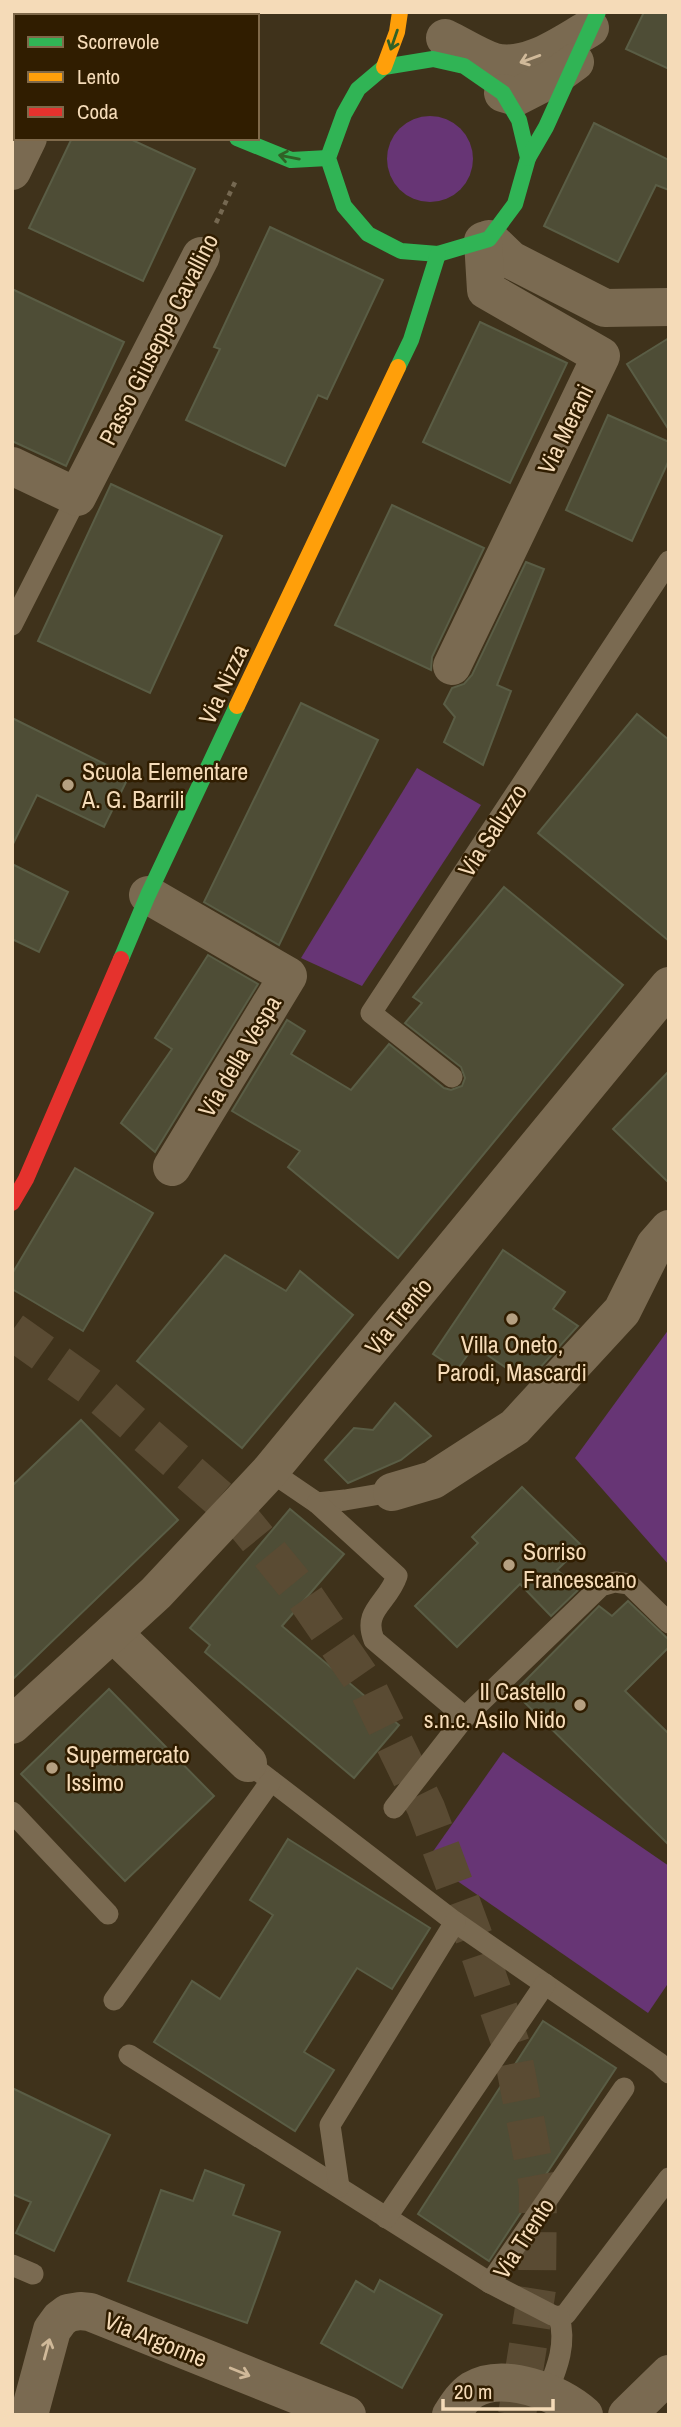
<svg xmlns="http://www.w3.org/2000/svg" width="681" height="2427" viewBox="0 0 681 2427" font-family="'Archivo Narrow',sans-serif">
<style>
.green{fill:#673575}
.building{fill:#4e4d36;stroke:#5a5d45;stroke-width:2}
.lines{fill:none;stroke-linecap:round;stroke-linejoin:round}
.secondary-tunnel{stroke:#5a4b33;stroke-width:38;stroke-dasharray:38 19;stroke-linecap:butt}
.path{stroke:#756851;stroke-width:4.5;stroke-dasharray:5 5;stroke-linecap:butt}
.lane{stroke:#7a6a51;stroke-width:21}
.street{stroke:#7a6a51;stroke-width:38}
.fast{stroke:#30b455;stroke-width:16}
.slow{stroke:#ff9f0a;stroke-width:16}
.jam{stroke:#e5322d;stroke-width:16}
.oneway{stroke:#306126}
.oneway2{stroke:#d0b999}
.poi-dot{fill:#b5a081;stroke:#301d00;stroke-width:2.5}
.labels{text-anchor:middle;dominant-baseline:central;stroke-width:5;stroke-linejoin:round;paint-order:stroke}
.street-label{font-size:24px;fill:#f5dbb8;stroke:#301d00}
.poi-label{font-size:24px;fill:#f5dbb8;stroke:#301d00;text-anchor:start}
</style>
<rect width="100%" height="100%" fill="#3f321b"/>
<g class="green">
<circle cx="430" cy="159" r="43"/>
<path d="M417 768 481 805 362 986 301 958Z"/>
<path d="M669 1329V1565L575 1458Z"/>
<path d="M503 1752 669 1866V1982L648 2013 427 1860Z"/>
</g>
<g class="building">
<path d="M644 12H669V69L626 49Z"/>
<path d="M594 123 669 160V190L656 185 618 262 544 226Z"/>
<path d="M72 138H128L195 169 143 281 29 228Z"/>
<path d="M270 227 383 280 327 399 318 395 285 466 186 420 220 349 214 347Z"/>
<path d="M12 289 124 342 66 466 12 441Z"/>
<path d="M480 322 567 363 510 483 423 442Z"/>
<path d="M669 338V430L627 364Z"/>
<path d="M608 415 669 442V460L632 541 566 510Z"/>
<path d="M111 484 222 536 150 693 38 641Z"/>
<path d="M392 505 484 548 432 657 431 670 335 625Z"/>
<path d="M526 562 544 569 497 685 511 691 483 765 444 742 455 717 444 704 452 688 464 684 472 675Z"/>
<path d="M301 703 378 740 279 945 204 902Z"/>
<path d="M637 714 669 740V941L538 833Z"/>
<path d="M12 718 129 776 104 827 37 795 12 846Z"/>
<path d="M12 864 68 892 39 952 12 939Z"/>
<path d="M504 887 623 985 398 1258 288 1167 300 1151 232 1111 287 1020 305 1031 291 1054 351 1090 389 1044 444 1088 451 1090 462 1086 465 1078 461 1067 405 1023 422 1003 413 997Z"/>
<path d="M208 955 258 984 155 1152 121 1123 172 1049 155 1038Z"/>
<path d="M669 1071V1183L613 1129Z"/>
<path d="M75 1168 153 1213 83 1331 12 1289V1274Z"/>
<path d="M503 1250 565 1292 553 1309 578 1326 527 1382 474 1346 457 1370 433 1354Z"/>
<path d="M225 1255 286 1291 300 1271 353 1315 242 1448 137 1361Z"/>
<path d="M395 1403 431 1436 401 1460 348 1483 325 1460 354 1428 373 1430Z"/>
<path d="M81 1420 178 1520 12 1680V1486Z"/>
<path d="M522 1487 582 1546 557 1570 579 1589 551 1616 520 1584 457 1647 415 1606 478 1543 472 1537Z"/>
<path d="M290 1509 344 1554 282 1626 399 1725 354 1778 205 1652 210 1645 190 1628Z"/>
<path d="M628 1601 669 1640V1647L625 1691 669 1734V1845L514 1692 599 1606 612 1616Z"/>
<path d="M109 1689 214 1796 125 1881 21 1774Z"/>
<path d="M288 1839 430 1928 392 1989 357 1968 304 2052 334 2070 295 2131 154 2042 192 1981 220 1999 273 1915 250 1900Z"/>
<path d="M543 2021 616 2068 489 2261 418 2214Z"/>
<path d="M12 2088 110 2135 54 2251 16 2233 31 2202 12 2194Z"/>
<path d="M205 2170 244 2185 233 2215 280 2232 247 2323 128 2281 161 2190 193 2201Z"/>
<path d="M380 2280 442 2315 402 2388 321 2343 356 2281 374 2292Z"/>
</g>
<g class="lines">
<path class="secondary-tunnel" d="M12 1331 92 1388 237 1514 305 1597 367 1687 426 1808 474 1937 511 2045 538 2186 537 2289 517 2415"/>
<path class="path" d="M216 223 236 180"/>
<g class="lane">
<path d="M12 625 77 497"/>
<path d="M452 1077 371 1013 669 561"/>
<path d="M270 1471 317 1503 345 1500 392 1492"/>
<path d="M317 1503 397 1576C388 1603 362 1610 374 1640L465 1717 601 1586 615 1582 629 1584 669 1623"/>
<path d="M248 1763 455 1922 659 2063 669 2073"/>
<path d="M394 1808 465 1717"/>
<path d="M12 1812 108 1914"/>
<path d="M114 2000 271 1781"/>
<path d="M129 2055 490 2283"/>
<path d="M624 2088 490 2283 552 2315 559 2317 566 2314 669 2178"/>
<path d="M339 2187 330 2125 455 1922"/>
<path d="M386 2218 545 1984"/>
<path d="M12 2265 33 2274"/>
<path d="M547 2393C557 2368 567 2344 559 2317"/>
</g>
<g class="street">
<path d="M88 16 90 12"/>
<path d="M445 38C460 45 478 57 494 62 528 70 562 44 590 28"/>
<path d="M503 93 516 97 553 78 575 62"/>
<path d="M12 171 28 138"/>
<path d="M489 239 511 260 605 308 669 307"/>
<path d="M12 466 77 497 201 256"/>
<path d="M452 666 601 356 486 290 483 241"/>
<path d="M148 895 288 976 172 1167"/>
<path d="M392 1492 433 1480 515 1427 622 1311 655 1245 669 1229"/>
<path d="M113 1633 248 1763"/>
<path d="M12 1725 156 1593 270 1471 669 986"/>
<path d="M29 2415 52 2330 60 2319 68 2313 80 2311 90 2312 347 2415"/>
<path d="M451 2415C457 2406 463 2396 472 2390 503 2371 559 2392 584 2415"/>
<path d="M627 2415 669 2374"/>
</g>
<g class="fast">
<path d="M12 34 16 36"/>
<path d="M433 59 464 66 503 93 519 120 528 158 515 204 489 239 438 254 401 251 368 234 344 206 328 158 344 114 358 89 384 67Z"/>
<path d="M237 138 291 160 328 158"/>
<path d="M528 158 546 127 598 12"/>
<path d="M398 367 411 340 438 254"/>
<path d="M121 959 148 895 237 706"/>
</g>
<g class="slow">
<path d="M384 67 397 32 400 12"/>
<path d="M237 706 398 367"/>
</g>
<path class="jam" d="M12 1203 26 1179 121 959"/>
</g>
<defs><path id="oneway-shaft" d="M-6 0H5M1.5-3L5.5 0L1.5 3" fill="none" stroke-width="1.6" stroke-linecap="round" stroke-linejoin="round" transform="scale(1.75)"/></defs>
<g class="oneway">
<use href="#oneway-shaft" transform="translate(394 40) rotate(109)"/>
<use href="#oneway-shaft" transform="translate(289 157) rotate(-169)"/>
</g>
<g class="oneway2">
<use href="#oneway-shaft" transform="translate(530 59) rotate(160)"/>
<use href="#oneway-shaft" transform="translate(47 2349) rotate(-75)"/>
<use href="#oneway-shaft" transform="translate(240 2372) rotate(22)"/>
</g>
<g class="poi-dot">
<circle cx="68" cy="785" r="7"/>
<circle cx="512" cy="1319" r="7"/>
<circle cx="509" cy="1565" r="7"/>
<circle cx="580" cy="1705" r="7"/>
<circle cx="52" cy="1768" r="7"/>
</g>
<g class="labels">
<g class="street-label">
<text transform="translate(158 339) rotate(-63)">Passo Giuseppe Cavallino</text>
<text transform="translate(565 429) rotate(-64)">Via Merani</text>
<text transform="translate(223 684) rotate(-65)">Via Nizza</text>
<text transform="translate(492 830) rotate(-57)">Via Saluzzo</text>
<text transform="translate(239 1056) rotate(-59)">Via della Vespa</text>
<text transform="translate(398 1316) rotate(-51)">Via Trento</text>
<text transform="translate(523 2238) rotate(-57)">Via Trento</text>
<text transform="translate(156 2339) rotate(22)">Via Argonne</text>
</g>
<g class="poi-label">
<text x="82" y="771">Scuola Elementare<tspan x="82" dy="28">A. G. Barrili</tspan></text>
<text x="512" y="1344" text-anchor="middle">Villa Oneto,<tspan x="512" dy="28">Parodi, Mascardi</tspan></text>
<text x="523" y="1551">Sorriso<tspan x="523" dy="28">Francescano</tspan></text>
<text x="566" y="1691" text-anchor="end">Il Castello<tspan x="566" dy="28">s.n.c. Asilo Nido</tspan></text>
<text x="66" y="1754">Supermercato<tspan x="66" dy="28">Issimo</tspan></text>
</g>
</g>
<rect width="681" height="2427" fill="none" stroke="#f5dbb8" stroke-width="28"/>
<rect x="14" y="14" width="245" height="126" fill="#301d00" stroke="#7f694a" stroke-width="2"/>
<rect x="28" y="37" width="35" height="10" fill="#30b455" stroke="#7f694a" stroke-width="2"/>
<text x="77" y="49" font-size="21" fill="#f5dbb8">Scorrevole</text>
<rect x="28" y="72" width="35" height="10" fill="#ff9f0a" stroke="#7f694a" stroke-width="2"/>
<text x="77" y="84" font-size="21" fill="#f5dbb8">Lento</text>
<rect x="28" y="107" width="35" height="10" fill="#e5322d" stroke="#7f694a" stroke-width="2"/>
<text x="77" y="119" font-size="21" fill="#f5dbb8">Coda</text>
<path d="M443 2399v10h110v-10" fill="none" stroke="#f5dbb8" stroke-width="3.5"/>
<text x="454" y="2399" font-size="21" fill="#f5dbb8" stroke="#301d00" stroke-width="5" paint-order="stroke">20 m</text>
</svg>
